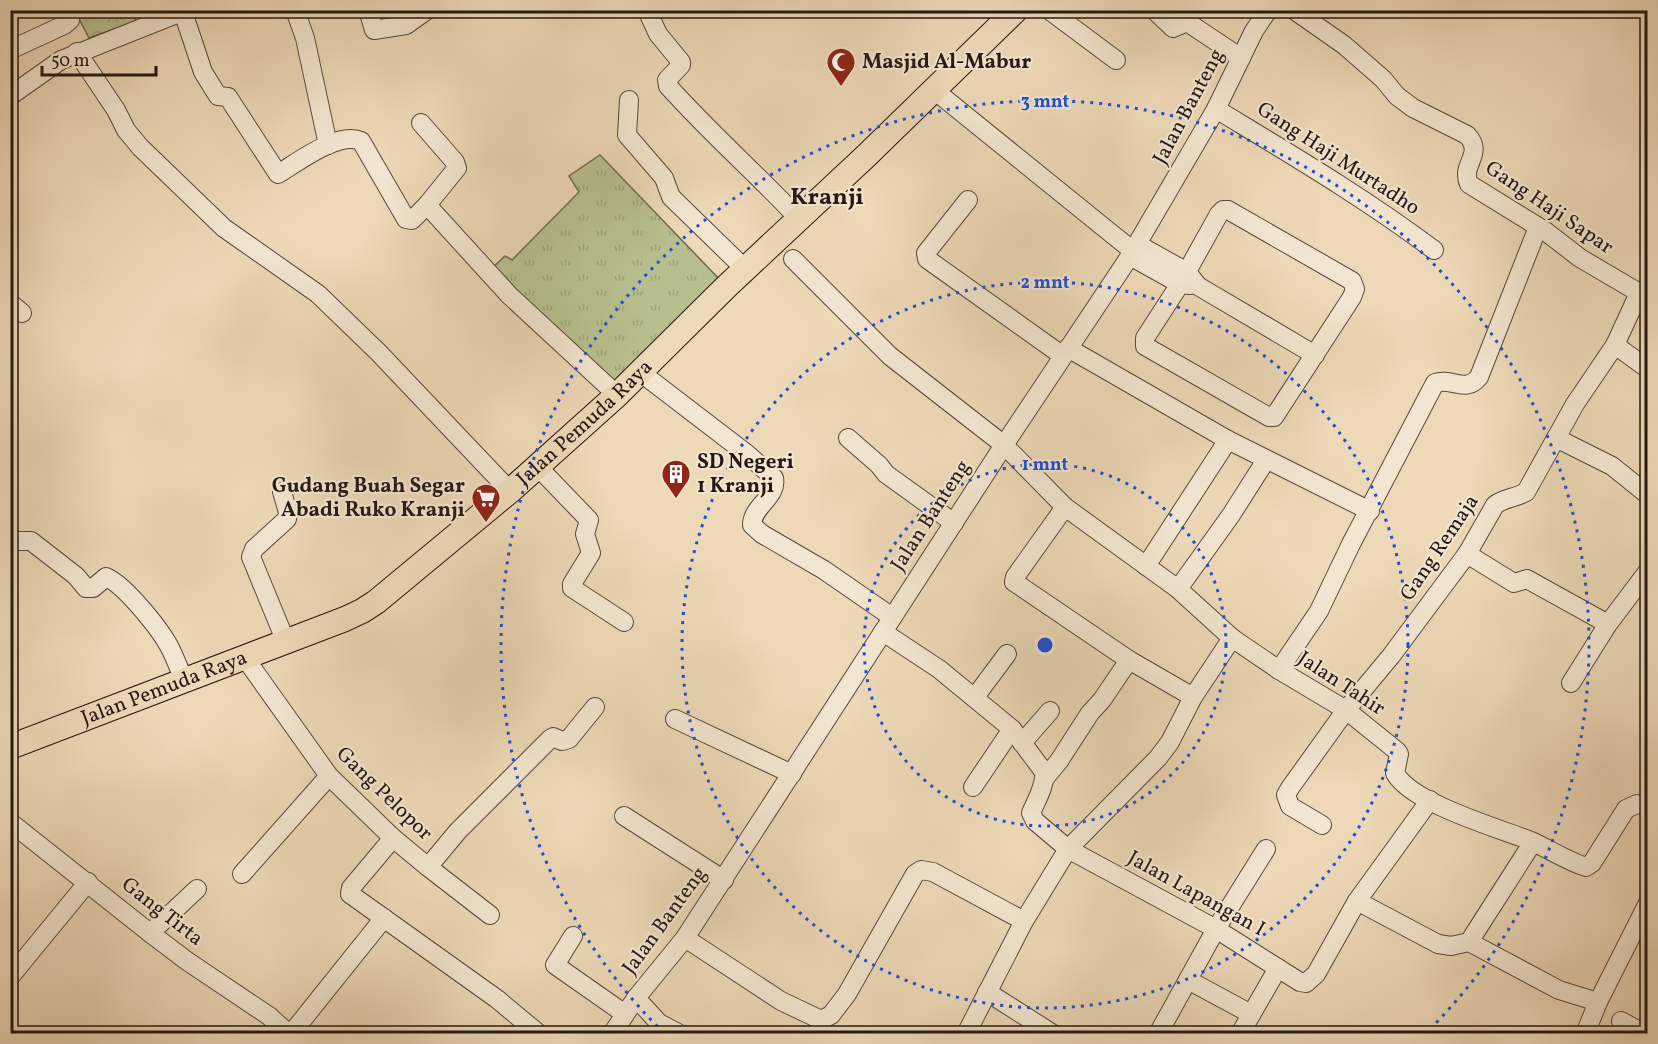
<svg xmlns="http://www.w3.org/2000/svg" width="1658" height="1044" viewBox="0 0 1658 1044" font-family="Vollkorn,serif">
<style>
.grass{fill:url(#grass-tufts);stroke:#6e6c50;stroke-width:1.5}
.park{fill:url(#park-crowns);stroke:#6e6c50;stroke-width:1.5}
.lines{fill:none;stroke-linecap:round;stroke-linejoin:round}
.minor-casing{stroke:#57483c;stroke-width:20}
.major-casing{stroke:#251813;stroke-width:26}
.minor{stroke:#f3e6d0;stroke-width:18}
.major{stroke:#edd8b7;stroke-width:24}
.ring{fill:none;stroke:#1d4ed8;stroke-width:3;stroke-dasharray:3 6}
.labels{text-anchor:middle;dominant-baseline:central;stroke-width:4.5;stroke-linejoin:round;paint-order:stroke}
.poi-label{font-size:21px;font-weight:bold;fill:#251813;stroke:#f3e6d0;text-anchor:start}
.street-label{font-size:21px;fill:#251813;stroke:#f3e6d0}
.quarter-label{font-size:24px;font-weight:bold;fill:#251813;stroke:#f3e6d0}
.centre{fill:#1d4ed8;stroke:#f3e6d0;stroke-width:3}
.ring-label{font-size:18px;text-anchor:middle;font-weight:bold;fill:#1d4ed8;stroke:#f3e6d0;stroke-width:4.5;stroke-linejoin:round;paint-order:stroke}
</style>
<defs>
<pattern id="grass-tufts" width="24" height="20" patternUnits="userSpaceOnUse" patternTransform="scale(1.5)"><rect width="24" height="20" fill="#b8bf8e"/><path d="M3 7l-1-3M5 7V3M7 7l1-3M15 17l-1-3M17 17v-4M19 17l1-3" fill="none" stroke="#9ea37a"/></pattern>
<pattern id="park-crowns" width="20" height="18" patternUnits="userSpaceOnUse" patternTransform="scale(1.5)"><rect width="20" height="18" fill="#b8bf8e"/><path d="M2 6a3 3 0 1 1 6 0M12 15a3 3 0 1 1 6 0" fill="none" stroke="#9ea37a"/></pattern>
</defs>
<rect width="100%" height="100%" fill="#edd8b7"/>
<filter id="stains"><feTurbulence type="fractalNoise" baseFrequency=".00333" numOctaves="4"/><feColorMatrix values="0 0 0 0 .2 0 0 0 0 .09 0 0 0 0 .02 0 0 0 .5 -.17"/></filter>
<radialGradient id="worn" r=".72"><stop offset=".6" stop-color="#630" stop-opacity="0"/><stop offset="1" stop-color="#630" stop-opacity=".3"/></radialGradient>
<path class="grass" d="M600 155 723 283 616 388 491 269 505 256 512 260 579 192 569 176Z"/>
<path class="park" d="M75 11H131L136 21 89 38Z"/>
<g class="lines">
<g class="minor-casing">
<g id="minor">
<path d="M295 10 305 38 328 145"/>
<path d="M368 10 374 30 406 25 427 10"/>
<path d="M647 10 658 34 681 62V65L667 80 668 86C710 133 757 174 799 219"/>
<path d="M1049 10 1116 60"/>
<path d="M1154 10 1173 28 1187 22 1241 58"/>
<path d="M1294 10 1344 45 1383 79 1397 96 1413 108 1467 135C1485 154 1460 164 1469 184L1545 231 1580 258 1648 298"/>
<path d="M183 12 203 72 218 96 228 97 278 174C298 162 338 131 361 141L406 219 412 220 427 205 509 295 617 395"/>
<path d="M10 50 64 25 70 20 68 10"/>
<path d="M77 52 116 110 126 130 140 147 224 228 318 294 379 353 510 491"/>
<path d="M934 90 1133 251"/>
<path d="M10 96 61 60 187 10"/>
<path d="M629 100 627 135 664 178 671 197 745 269"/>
<path d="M1216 109C1290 154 1365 198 1434 250"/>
<path d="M421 123 455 162 457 168 427 205"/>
<path d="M968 200 926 253 927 259 1063 356"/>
<path d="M1223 210H1228L1352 281 1355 289 1352 297 1274 417H1269L1145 346V338L1180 284 1219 214Z"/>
<path d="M1137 244 1187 272 1198 286 1315 355"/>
<path d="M1130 256 1180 284 1190 285"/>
<path d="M793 259 890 356 1004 445 1065 507 1178 589 1232 638 1279 670 1346 710 1397 751 1399 754 1395 773C1411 803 1498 828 1531 841 1549 849 1567 861 1586 867L1592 863 1626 809 1637 804 1648 806"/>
<path d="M10 303 22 313"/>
<path d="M1615 345 1648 369"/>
<path d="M1068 348 1228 440 1370 511"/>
<path d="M640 372 747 454 774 478C778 497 752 506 752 525L762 534 824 570 892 617"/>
<path d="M848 438 879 465 886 474 954 523"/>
<path d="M1556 438 1612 466 1648 495"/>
<path d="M537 466 589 520 585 534 591 553 572 584V588L624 622"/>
<path d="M282 492 288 512 287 519 254 549 251 557 286 642"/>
<path d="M1065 507 1015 577 1014 582 1129 660 1193 697"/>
<path d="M10 538 17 541H31L76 576 86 588H93L106 577C125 585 162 631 171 650 176 660 180 671 184 681"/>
<path d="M1467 554 1514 583 1527 579 1608 624"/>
<path d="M1146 566 1228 440"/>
<path d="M1178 589 1231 515 1266 460"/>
<path d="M883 632 939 669 1012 729 1044 772C1046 785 1036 801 1031 813L1035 821 1068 849 1216 929 1300 982 1306 983 1316 974 1357 901 1430 800"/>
<path d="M245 658 329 776 393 838 428 867 490 915"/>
<path d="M1279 670 1319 611 1351 544 1435 383C1451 377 1466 394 1479 377L1538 227"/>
<path d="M1571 683 1608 624 1648 571"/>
<path d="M975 697 1007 654"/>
<path d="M675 719 792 774"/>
<path d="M1022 743 1050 711"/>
<path d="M1045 778 1059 761 1090 713 1102 700 1129 660"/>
<path d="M973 787 1012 729"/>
<path d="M624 816 724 880"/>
<path d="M10 822 150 933 187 961 269 1016 289 1034"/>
<path d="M1322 825 1290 806 1286 795 1290 788 1346 710 1391 656 1467 554 1495 505C1504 498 1516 498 1526 492L1575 404 1615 345 1639 293"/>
<path d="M393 838 351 888 350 894 497 999 539 1034"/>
<path d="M428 867 458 831 550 739 553 737 562 741 569 739 595 707"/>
<path d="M242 874 329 776"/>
<path d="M1357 901 1438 944 1451 946 1469 942 1559 990 1598 1002"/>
<path d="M150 933 197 889"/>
<path d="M573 936 555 965 625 1014"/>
<path d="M685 938 781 1001 821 1020 831 1015 847 994 915 874 921 870 933 872 1024 921"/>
<path d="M1469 942 1533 842"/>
<path d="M10 977 88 882"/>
<path d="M1188 980 1251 1014"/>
<path d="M987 992 1053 1034"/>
<path d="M636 998 659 1023 680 1034"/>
<path d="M1621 1021 1645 1034"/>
<path d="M291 1034 384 918"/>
<path d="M612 1034 636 998 685 938 1004 445 1130 256 1216 109 1254 31 1268 10"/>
<path d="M966 1034 1024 921 1068 849 1158 758 1170 742 1193 697 1232 638"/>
<path d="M1158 1034 1216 929 1266 849"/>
<path d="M1240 1034 1278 968"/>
<path d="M1585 1034 1598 1002 1648 903"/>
</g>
</g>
<g class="major-casing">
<g id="major">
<path id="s1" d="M10 747 345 619 362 611 376 602 510 491 617 395 727 286 866 156 1016 10"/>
</g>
</g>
<use href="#minor" class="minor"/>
<use href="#major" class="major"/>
</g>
<g class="ring">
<circle cx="1045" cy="645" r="181"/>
<circle cx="1045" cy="645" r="363"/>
<path d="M664 1033A544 544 0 1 1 1426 1033"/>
</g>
<defs>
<g id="mosque-pin" transform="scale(1.5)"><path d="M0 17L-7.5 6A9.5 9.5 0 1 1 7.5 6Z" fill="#8f2418" stroke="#f3e6d0"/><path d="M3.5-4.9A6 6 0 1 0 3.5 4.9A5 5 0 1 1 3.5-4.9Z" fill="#fff"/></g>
<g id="building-pin" transform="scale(1.5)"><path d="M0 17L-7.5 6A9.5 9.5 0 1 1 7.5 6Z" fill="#8f2418" stroke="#f3e6d0"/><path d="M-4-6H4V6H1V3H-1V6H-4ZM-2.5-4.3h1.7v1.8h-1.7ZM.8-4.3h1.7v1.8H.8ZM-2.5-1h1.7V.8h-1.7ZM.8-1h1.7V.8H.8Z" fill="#fff"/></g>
<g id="supermarket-pin" transform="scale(1.5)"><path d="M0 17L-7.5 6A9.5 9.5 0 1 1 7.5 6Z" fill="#8f2418" stroke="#f3e6d0"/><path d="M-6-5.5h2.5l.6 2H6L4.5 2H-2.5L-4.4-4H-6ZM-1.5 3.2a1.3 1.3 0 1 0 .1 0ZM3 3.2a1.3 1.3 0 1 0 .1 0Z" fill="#fff"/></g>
</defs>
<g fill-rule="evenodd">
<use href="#mosque-pin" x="841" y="62"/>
<use href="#building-pin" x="676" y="474"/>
<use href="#supermarket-pin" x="486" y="498"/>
</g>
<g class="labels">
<g class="poi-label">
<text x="862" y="62">Masjid Al-Mabur</text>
<text x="697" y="462">SD Negeri<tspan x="697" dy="24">1 Kranji</tspan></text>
<text x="465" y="486" text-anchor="end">Gudang Buah Segar<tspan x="465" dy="24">Abadi Ruko Kranji</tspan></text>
</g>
<g class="street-label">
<text transform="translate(1189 107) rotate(-62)">Jalan Banteng</text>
<text transform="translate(1338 159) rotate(33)">Gang Haji Murtadho</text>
<text transform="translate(1549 208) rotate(34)">Gang Haji Sapar</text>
<text stroke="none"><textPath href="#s1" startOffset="669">Jalan Pemuda Raya</textPath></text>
<text transform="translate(931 516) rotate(-57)">Jalan Banteng</text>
<text transform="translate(1440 548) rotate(-56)">Gang Remaja</text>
<text transform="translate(1341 684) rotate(33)">Jalan Tahir</text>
<text stroke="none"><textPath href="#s1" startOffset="165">Jalan Pemuda Raya</textPath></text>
<text transform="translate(384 794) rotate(44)">Gang Pelopor</text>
<text transform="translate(1196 894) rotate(29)">Jalan Lapangan I</text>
<text transform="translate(162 912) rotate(38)">Gang Tirta</text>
<text transform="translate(665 921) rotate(-54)">Jalan Banteng</text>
</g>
<g class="quarter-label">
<text x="827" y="198">Kranji</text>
</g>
</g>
<circle cx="1045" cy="645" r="9" class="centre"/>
<g class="ring-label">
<text x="1045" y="107">3 mnt</text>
<text x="1045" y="288">2 mnt</text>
<text x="1045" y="470">1 mnt</text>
</g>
<rect width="1658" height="1044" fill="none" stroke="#edd8b7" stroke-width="36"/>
<rect x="12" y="12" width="1634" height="1020" fill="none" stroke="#251813" stroke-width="3"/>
<rect x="18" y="18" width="1622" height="1008" fill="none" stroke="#251813" stroke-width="1.5"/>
<path d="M42 66v9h114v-9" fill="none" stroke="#251813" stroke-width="3"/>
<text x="51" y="66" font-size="18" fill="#251813" stroke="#f3e6d0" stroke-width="4.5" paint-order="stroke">50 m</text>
<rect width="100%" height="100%" filter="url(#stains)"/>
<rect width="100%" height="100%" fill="url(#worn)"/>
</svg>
